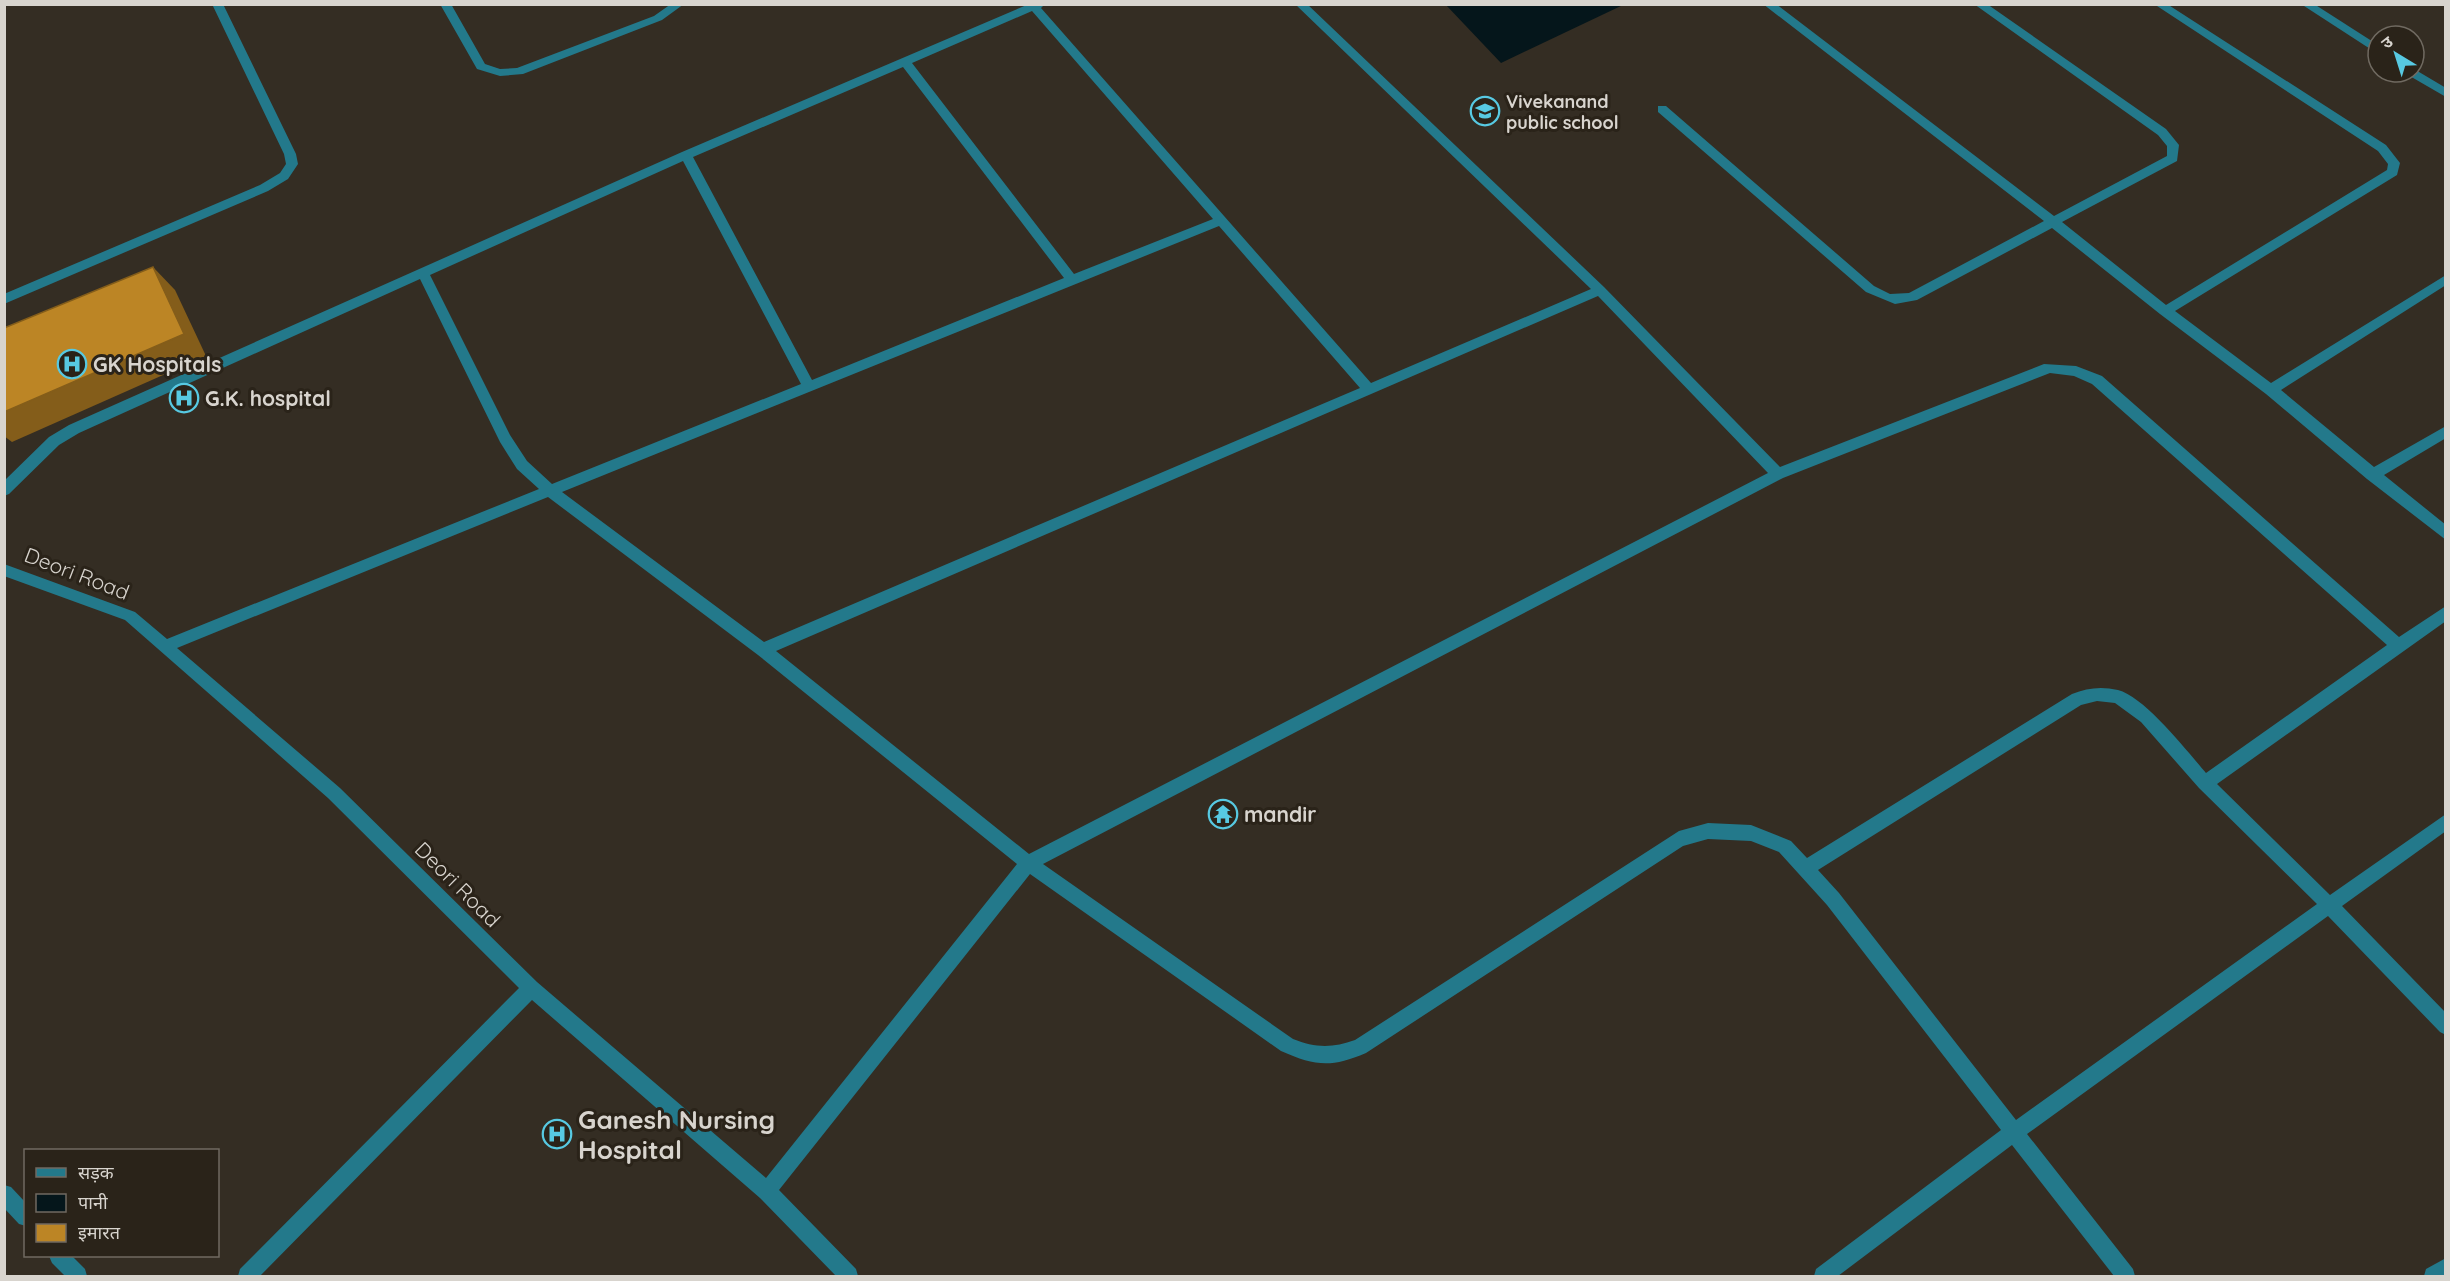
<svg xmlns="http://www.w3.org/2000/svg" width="2450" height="1281" viewBox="0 0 2450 1281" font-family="Quicksand,'Noto Sans Devanagari',sans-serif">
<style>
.water{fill:#05161b}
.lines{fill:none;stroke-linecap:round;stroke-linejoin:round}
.minor{fill:#23798b;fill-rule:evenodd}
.shaded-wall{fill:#845d1a}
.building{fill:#bc8525;stroke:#845d1a;stroke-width:1.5}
.labels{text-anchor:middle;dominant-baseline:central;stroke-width:6;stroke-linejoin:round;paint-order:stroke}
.far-poi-label{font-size:18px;font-weight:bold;fill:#d8d4ce;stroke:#2a2319;text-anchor:start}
.poi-label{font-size:21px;font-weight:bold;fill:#d8d4ce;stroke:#2a2319;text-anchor:start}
.street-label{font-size:21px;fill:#d8d4ce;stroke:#2a2319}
.near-poi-label{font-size:26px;font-weight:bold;fill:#d8d4ce;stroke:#2a2319;text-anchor:start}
</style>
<rect width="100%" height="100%" fill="#342d23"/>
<path class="water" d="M1446 5H1623L1501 63Z"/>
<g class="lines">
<g class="minor">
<path d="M212 4H223L296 154 298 164 288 179 268 191 4 304V294L260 185 280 173 286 164 284 154Z"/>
<path d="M440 4H451L485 64 500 69 517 68 654 16 671 4H684L662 20 523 74 500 76 477 69Z"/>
<path d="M1029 4H1045L1041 8 1371 383 1591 289 1295 4H1307L1604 287 1780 467 2044 364 2076 366 2102 376 2399 637 2446 606V621L2217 784 2330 895 2446 814V831L2342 906 2446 1013V1035L2440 1032 2328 916 2027 1134 2133 1269 2135 1276H2114L2012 1145 1838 1276H1814L1816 1269 2001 1130 1827 905 1779 852 1751 841 1708 839 1683 846 1366 1053C1331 1068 1315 1066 1281 1051L1030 874 779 1190 856 1269 858 1276H836L760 1198 532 1000 260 1276H238L240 1269 519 988 328 798 125 620 4 576V564L135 612 167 639 539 489 517 469 500 442 420 279 79 433 59 445 9 494 4 496V481L49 437 69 425 682 152ZM1032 11 1213 219 1074 274 912 63ZM903 67 1064 278 812 380 693 157ZM683 161 801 384 552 484 527 461 510 435 430 275ZM1219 226 1360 388 764 642 562 492ZM1598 296 1768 473 1029 854 776 651ZM2050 373 2074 376 2092 384 2387 645 2206 773C2187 751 2145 697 2118 690 2101 686 2087 688 2072 694L1807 858 1791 841 1751 825 1708 823 1679 831 1355 1040C1333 1048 1315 1048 1293 1039L1043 864 1783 478ZM548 497 758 655 1017 864 766 1178 537 982 340 788 177 648ZM2097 701 2115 703 2141 722 2199 788 2317 904 2016 1120 1839 893 1818 870 2081 705Z"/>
<path d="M1763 4H1776L2054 216 2167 156V146L2158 135 1974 4H1987L2166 129 2179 145 2177 161 2062 222 2166 305 2387 170 2388 164 2378 151 2154 4H2167L2386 145 2400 163 2397 175 2175 311 2271 383 2446 275V285L2281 390 2374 467 2446 426V438L2384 475 2446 525V540L2367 479 2266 394 2160 314 2052 228 1917 300 1895 304 1866 292 1658 112V106H1666L1874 286 1890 294 1909 293 2044 221Z"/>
<path d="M2301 4H2314L2378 45V54Z"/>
<path d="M2414 69 2446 88V97L2408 75 2406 72H2414Z"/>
<path d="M4 1185 11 1187 26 1203V1226L19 1224 4 1208Z"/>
<path d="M49 1256H72L85 1269 87 1276H65L52 1263Z"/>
<path d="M2446 1258V1276H2424L2426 1269Z"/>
</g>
</g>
<path class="shaded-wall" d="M153 267 175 290 206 356 12 442 4 436V412Z"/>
<path class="building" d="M153 267 184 334 4 412V328Z"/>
<defs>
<g id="school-ring" transform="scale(1.5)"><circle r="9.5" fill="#2a2319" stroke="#57c9e2" stroke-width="1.5"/><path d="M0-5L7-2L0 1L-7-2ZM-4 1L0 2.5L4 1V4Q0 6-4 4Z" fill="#57c9e2"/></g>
<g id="hospital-ring" transform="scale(1.5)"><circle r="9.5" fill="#2a2319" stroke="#57c9e2" stroke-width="1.5"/><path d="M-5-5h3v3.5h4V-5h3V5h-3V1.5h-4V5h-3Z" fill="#57c9e2"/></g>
<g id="temple-ring" transform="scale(1.5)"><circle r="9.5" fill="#2a2319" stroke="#57c9e2" stroke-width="1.5"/><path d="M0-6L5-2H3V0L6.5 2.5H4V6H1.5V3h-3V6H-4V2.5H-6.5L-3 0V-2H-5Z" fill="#57c9e2"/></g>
</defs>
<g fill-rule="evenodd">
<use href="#school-ring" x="1485" y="111"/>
<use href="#hospital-ring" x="72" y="364"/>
<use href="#hospital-ring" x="184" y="398"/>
<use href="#temple-ring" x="1223" y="814"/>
<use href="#hospital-ring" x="557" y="1134"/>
</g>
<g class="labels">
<g class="far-poi-label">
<text x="1506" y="101">Vivekanand<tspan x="1506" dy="21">public school</tspan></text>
</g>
<g class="poi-label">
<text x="93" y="364">GK Hospitals</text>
<text x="205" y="398">G.K. hospital</text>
<text x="1244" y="814">mandir</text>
</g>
<g class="street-label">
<text transform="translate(77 573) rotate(21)">Deori Road</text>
<text transform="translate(458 884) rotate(45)">Deori Road</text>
</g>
<g class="near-poi-label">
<text x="578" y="1119">Ganesh Nursing<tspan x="578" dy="30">Hospital</tspan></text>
</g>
</g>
<rect width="2450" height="1281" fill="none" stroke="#d8d4ce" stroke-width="12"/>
<rect x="24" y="1149" width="195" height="108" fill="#2a2319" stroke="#706a61" stroke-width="1.5"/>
<rect x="36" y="1168" width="30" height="9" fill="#23798b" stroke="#706a61" stroke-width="1.5"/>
<text x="78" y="1179" font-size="18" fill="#d8d4ce">सड़क</text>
<rect x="36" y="1194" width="30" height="18" fill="#05161b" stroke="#706a61" stroke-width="1.5"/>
<text x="78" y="1209" font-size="18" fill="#d8d4ce">पानी</text>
<rect x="36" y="1224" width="30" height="18" fill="#bc8525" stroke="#706a61" stroke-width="1.5"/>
<text x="78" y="1239" font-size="18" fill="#d8d4ce">इमारत</text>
<g transform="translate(2396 54) rotate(322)"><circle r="28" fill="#2a2319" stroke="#706a61" stroke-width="1.5"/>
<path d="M0-4.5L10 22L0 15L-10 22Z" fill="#57c9e2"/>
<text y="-9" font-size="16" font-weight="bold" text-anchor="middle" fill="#d8d4ce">उ</text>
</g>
</svg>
